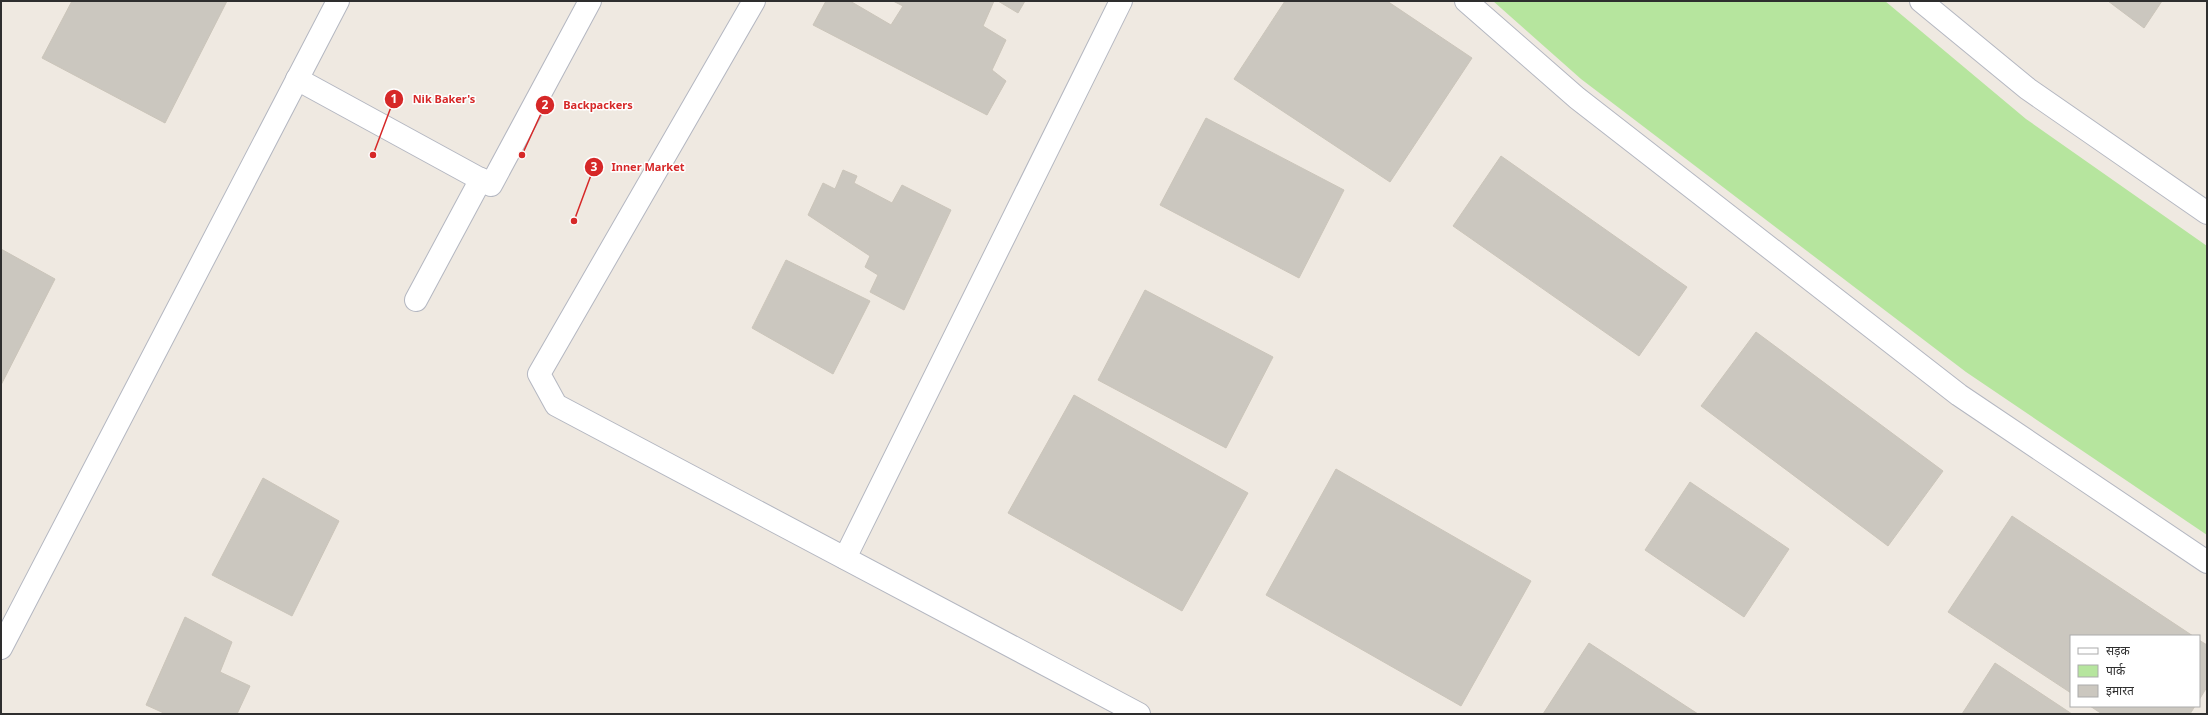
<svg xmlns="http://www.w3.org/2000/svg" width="2208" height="715" viewBox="0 0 2208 715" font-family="'Noto Sans','Noto Sans Devanagari',sans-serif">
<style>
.green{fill:#b6e59e}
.building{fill:#cbc7bf;stroke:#cbc5ba}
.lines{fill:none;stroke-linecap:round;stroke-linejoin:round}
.minor-casing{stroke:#b4b7c1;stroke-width:24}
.minor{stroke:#fff;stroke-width:22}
.leader{fill:none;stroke:#d62828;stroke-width:1.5}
.callout-dot{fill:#d62828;stroke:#fff;stroke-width:1.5}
.mark-label{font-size:12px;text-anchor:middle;font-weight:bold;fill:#fff}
.callout-label{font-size:11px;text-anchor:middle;font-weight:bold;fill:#d62828;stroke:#fff;stroke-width:3;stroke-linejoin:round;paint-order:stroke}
</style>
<rect width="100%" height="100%" fill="#efe9e1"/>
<path class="green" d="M1493 1H1885L2026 119 2207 246V535L1966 372 1581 79Z"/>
<g class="building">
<path d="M72 1H227L165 123 42 58Z"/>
<path d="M826 1H850L891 25 903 6 893 1H994L983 26 1006 40 992 70 1006 81 987 115 813 25Z"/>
<path d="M998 1H1025L1018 13Z"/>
<path d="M1285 1H1387L1472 58 1390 182 1234 79Z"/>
<path d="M2108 1H2162L2144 28Z"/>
<path d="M1206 118 1344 190 1299 278 1160 205Z"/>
<path d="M1501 156 1687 287 1639 356 1453 226Z"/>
<path d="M843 170 857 176 854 183 892 203 902 185 951 210 904 310 870 292 878 275 865 267 870 256 808 215 823 183 835 189Z"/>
<path d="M1 249 55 279 1 385Z"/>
<path d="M786 260 870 301 833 374 752 328Z"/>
<path d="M1145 290 1273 357 1226 448 1098 380Z"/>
<path d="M1756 332 1943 471 1888 546 1701 406Z"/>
<path d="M1074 395 1248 493 1182 611 1008 513Z"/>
<path d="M1336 469 1531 581 1461 706 1266 595Z"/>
<path d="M263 478 339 521 292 616 212 575Z"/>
<path d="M1690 482 1789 549 1744 617 1645 550Z"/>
<path d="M2012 516 2193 636H2071V693L1948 612Z"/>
<path d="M185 617 232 642 220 672 250 686 237 714H166L146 705Z"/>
<path d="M2199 640 2207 645V687L2199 700Z"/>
<path d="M1589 643 1698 714H1543Z"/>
<path d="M1995 663 2072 714H1962Z"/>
<path d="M2090 706H2195L2190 714H2102Z"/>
</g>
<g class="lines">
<g class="minor-casing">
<g id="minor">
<path d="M754 1 539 374 556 405 1139 714"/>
<path d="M1466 1 1577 98 1959 395 2207 562"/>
<path d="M1921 1 2028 89 2207 213"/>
<path d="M297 79 491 185 590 1"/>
<path d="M416 300 481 179"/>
<path d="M845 558 1121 1"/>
<path d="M1 648 338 1"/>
</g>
</g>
<use href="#minor" class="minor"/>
</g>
<path class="leader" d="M373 155L394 99M522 155L545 105M574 221L594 167"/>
<g class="callout-dot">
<circle cx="373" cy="155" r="4"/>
<circle cx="522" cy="155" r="4"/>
<circle cx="574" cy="221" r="4"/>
<circle cx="394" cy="99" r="10"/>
<circle cx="545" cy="105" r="10"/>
<circle cx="594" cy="167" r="10"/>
</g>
<g class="mark-label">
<text x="394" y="103">1</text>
<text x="545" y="109">2</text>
<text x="594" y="171">3</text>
</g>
<g class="callout-label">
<text x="444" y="103">Nik Baker's</text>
<text x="598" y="109">Backpackers</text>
<text x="648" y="171">Inner Market</text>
</g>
<rect width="2208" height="715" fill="none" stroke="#2e2e2e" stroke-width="4"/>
<rect x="2070" y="635" width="130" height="72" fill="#ffffff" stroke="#ababab"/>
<rect x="2078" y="648" width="20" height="6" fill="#ffffff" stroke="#ababab"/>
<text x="2106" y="655" font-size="12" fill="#2e2e2e">सड़क</text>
<rect x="2078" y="665" width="20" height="12" fill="#b6e59e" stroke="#ababab"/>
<text x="2106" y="675" font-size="12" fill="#2e2e2e">पार्क</text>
<rect x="2078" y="685" width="20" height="12" fill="#cbc7bf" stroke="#ababab"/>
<text x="2106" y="695" font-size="12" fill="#2e2e2e">इमारत</text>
</svg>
